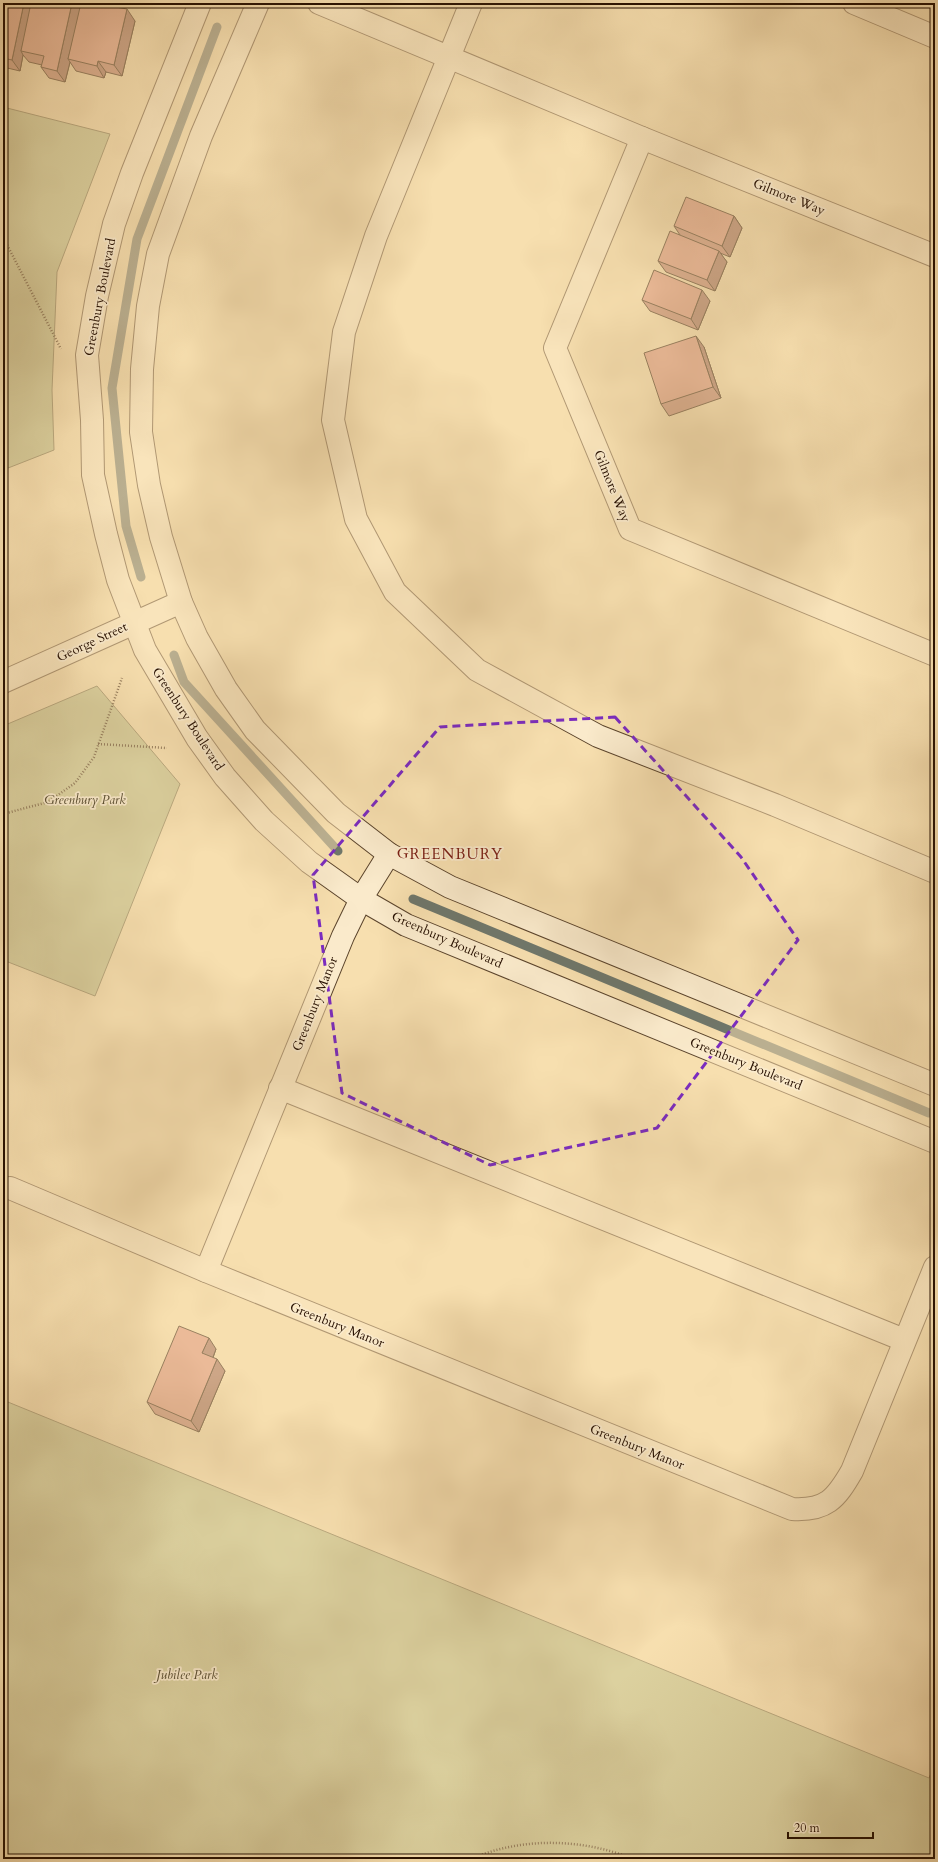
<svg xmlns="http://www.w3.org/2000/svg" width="938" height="1862" viewBox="0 0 938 1862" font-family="Cardo,serif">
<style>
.green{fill:#bac28d;stroke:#706946}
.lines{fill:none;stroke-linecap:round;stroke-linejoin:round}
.stream{stroke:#6f776b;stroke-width:9}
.minor-casing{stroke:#5b442c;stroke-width:24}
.path{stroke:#271000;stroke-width:2.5;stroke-dasharray:1 2;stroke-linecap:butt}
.minor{stroke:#faeacb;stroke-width:22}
.wall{fill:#bc7a6c;stroke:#271000}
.shaded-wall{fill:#996358;stroke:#271000}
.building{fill:#db8e7d;stroke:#271000}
.marked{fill:none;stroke:#7b2cbf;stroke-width:3;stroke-dasharray:8 5;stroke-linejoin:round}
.labels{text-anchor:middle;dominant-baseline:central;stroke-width:3.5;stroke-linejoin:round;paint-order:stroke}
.street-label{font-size:13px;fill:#271000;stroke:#faeacb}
.park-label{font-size:13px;font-style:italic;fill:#5a4e31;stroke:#faeacb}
.quarter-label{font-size:15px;letter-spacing:1px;fill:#7a1f14;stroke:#faeacb}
</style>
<rect width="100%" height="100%" fill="#f7dfaf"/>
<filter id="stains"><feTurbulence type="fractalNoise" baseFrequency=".005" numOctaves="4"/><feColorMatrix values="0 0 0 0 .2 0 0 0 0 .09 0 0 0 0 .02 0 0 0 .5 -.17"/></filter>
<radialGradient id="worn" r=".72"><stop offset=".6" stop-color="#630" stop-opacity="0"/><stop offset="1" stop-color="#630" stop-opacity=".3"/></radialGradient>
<g class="green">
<path d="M3 107 110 134 57 272 52 390 54 450 3 470Z"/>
<path d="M97 686 180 784 95 996 3 960V726Z"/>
<path d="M3 1400 929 1778 935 1764V1859H3Z"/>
</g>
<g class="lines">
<g class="stream">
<path d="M141 577 126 526 112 388 137 239 217 27"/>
<path d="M174 655 184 682 338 851"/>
<path d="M413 899 929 1113"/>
</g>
<g class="minor-casing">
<g id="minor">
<path d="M200 3 132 173 114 224 97 296 87 355 92 420 93 475 106 534 118 580 145 650 197 738 225 777 264 821 309 862 361 899 406 925 935 1142"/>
<path d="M258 3 201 136 158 254 148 306 142 369 141 432 149 485 161 537 181 602 197 638 226 689 255 730 336 813 389 854 450 887 935 1085"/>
<path d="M319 3 642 138 935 256"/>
<path d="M471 3 376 236 344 332 333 420 356 519 395 592 477 670 598 736 775 805 935 872"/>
<path d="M854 3 935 37"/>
<path d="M642 138 555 348 630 529 935 655"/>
<path d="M3 682 181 602"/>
<path d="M280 1088 904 1340"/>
<path d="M10 1188 206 1271 792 1509C826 1511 836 1499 852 1471L935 1267"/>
<path d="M206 1271 343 936 361 899 389 854"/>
</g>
</g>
<g class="path">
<path d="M3 237 61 349"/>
<path d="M98 744 167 748"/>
<path d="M3 814 48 802 75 783 94 757 122 678"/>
<path d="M471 1859C521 1837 582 1838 633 1859"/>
</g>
<use href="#minor" class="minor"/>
</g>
<g class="wall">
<path d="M3 3H117L120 8 135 21 122 76 106 72 104 78 76 71 70 62 65 82 49 78 41 67 42 65 29 62 23 55 20 71 3 67Z"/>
<path d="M734 216 742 228 730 257 720 253 727 262 715 291 666 272 658 261 680 235 674 226Z"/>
<path d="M642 300 710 301 698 330 650 311Z"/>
<path d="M704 347 721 398 669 416 661 404Z"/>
<path d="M216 1349 213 1358 225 1371 199 1432 155 1414 147 1402Z"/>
</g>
<g class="shaded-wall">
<path d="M24 3H34L21 51 23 55 20 71 12 60Z"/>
<path d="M72 3H83L68 59 70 62 65 82 57 71Z"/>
<path d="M111 3H117L120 8 110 6Z"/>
<path d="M127 9 135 21 122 76 114 65Z"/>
<path d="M98 61 106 72 104 78 97 66Z"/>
<path d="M734 216 742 228 730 257 722 246Z"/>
<path d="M719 251 727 262 715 291 707 280Z"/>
<path d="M702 290 710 301 698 330 691 319Z"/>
<path d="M696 336 704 347 721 398 713 387Z"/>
<path d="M209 1338 216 1349 210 1365 202 1353Z"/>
<path d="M217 1359 225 1371 199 1432 191 1421Z"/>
</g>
<g class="building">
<path d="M3 3H24L12 60 3 58Z"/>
<path d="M31 3H72L57 71 41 67 44 56 21 51Z"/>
<path d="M81 3H111L110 6 127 9 114 65 98 61 97 66 68 59Z"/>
<path d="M686 197 734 216 722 246 674 226Z"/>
<path d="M670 231 719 251 707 280 658 261Z"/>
<path d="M654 270 702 290 691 319 642 300Z"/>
<path d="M696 336 713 387 661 404 644 353Z"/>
<path d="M179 1326 209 1338 202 1353 217 1359 191 1421 147 1402Z"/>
</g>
<path d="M0 0H938V1862H0ZM615 717 741 857 798 940 657 1128 490 1165 342 1093 313 875 440 727Z" fill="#f7dfaf" fill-opacity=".55" fill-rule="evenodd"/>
<path class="marked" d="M615 717 741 857 798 940 657 1128 490 1165 342 1093 313 875 440 727Z"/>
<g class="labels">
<g class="street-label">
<text transform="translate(789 197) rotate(22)">Gilmore Way</text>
<text transform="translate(100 297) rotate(-79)">Greenbury Boulevard</text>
<text transform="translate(612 486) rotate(68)">Gilmore Way</text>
<text transform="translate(92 642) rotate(-25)">George Street</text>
<text transform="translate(188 719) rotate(57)">Greenbury Boulevard</text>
<text transform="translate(447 940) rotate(24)">Greenbury Boulevard</text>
<text transform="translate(315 1004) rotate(-68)">Greenbury Manor</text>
<text transform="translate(746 1064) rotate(22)">Greenbury Boulevard</text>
<text transform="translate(337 1325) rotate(22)">Greenbury Manor</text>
<text transform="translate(637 1447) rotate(22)">Greenbury Manor</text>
</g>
<g class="park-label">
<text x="85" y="800">Greenbury Park</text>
<text x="187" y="1675">Jubilee Park</text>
</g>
<g class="quarter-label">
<text x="450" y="854">GREENBURY</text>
</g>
</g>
<rect width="938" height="1862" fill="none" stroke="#f7dfaf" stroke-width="16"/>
<rect x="4" y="4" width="930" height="1854" fill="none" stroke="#271000" stroke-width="2"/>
<rect x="8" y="8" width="922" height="1846" fill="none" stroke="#271000"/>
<path d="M788 1832v6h85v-6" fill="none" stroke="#271000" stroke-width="2"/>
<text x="794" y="1832" font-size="12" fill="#271000" stroke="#faeacb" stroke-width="3" paint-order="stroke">20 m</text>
<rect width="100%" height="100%" filter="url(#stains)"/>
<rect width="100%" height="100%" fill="url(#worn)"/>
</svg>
